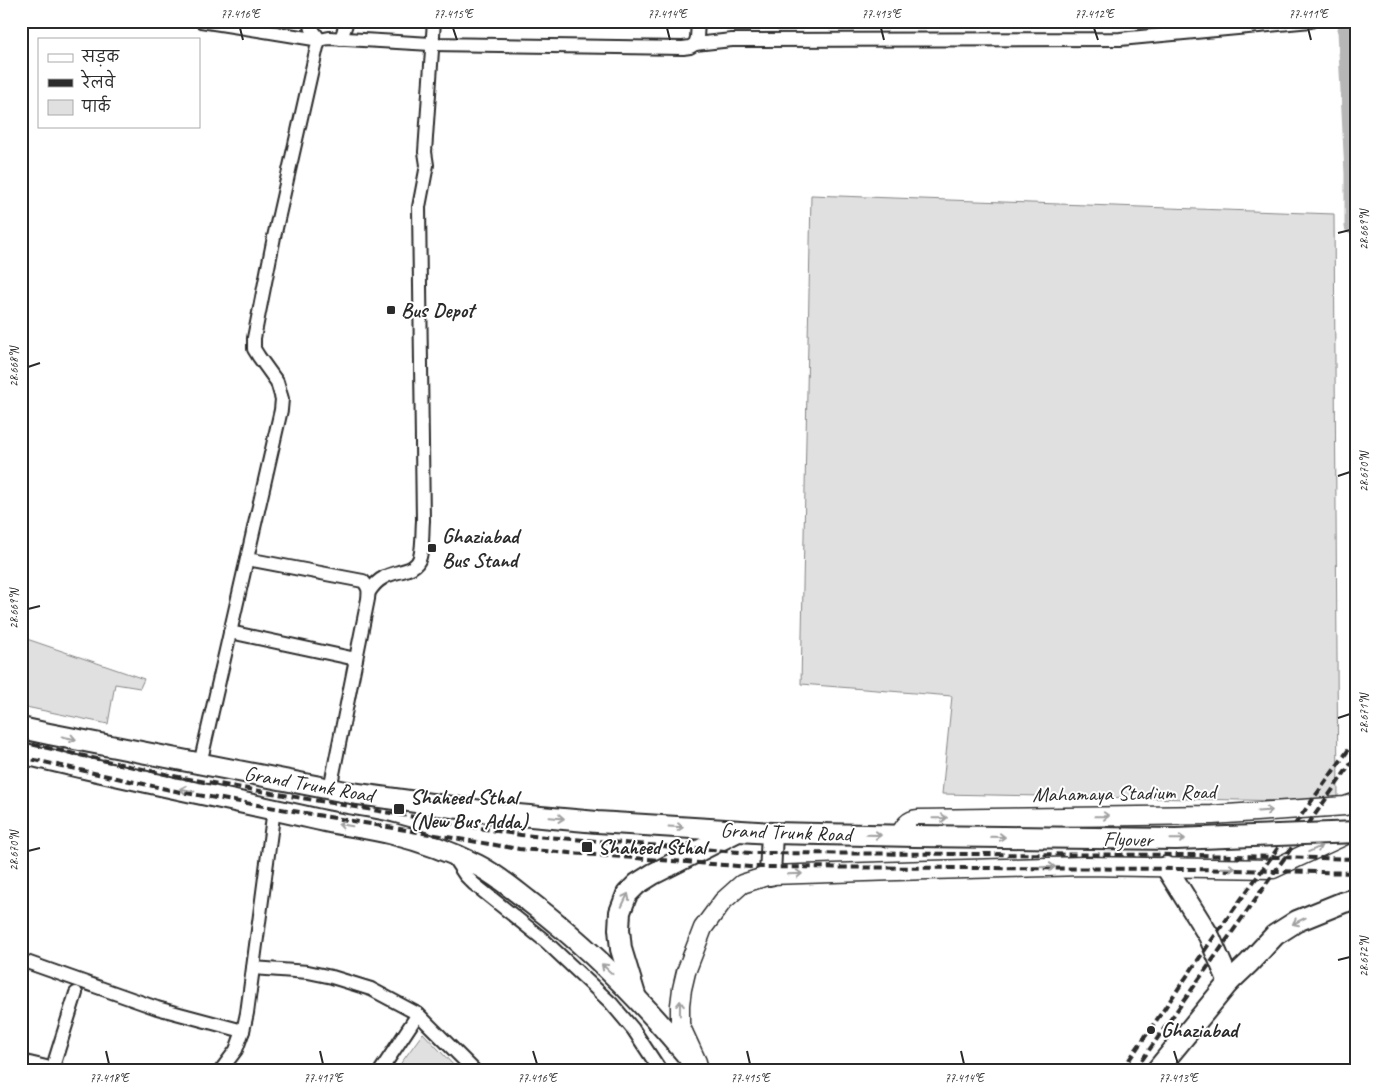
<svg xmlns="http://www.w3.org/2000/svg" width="1378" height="1091" viewBox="0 0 1378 1091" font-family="Caveat,'Playpen Sans Deva',sans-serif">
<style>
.green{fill:#e0e0e0;stroke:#868686}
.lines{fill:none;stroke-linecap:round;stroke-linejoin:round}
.canal{stroke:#b6b6b6;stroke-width:15}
.minor-casing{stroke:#2b2b2b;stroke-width:16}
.secondary-casing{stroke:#2b2b2b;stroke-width:21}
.trunk-casing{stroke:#2b2b2b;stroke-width:24}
.minor{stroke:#fff;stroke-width:12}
.secondary{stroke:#fff;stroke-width:18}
.trunk{stroke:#fff;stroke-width:20}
.rail{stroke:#2b2b2b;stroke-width:4;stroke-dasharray:8 4;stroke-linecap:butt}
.trunk-bridge-casing{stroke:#2b2b2b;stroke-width:24;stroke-linecap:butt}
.trunk-bridge{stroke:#fff;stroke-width:20}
.oneway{stroke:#a0a0a0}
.ticks{fill:none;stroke:#2b2b2b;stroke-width:2}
.poi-dot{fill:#2b2b2b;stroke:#fff;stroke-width:2}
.labels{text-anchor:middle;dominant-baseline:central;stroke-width:4;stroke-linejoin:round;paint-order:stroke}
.poi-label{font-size:21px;font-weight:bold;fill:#2b2b2b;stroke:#fff;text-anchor:start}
.street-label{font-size:21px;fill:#2b2b2b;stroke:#fff}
.neatline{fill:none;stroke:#2b2b2b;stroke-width:2}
.ticks-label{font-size:12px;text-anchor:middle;fill:#2b2b2b}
</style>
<rect width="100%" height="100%" fill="#fff"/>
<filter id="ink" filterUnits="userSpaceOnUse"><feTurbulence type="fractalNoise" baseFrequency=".02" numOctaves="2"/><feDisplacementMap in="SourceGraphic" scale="10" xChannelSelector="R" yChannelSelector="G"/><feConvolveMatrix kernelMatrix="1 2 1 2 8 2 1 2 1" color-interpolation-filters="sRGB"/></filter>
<g filter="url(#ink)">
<g class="green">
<path d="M811 195 1334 214 1338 802 942 794 952 696 801 684Z"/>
<path d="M21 637 144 679 140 688 115 684 108 724 21 706Z"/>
<path d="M423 1033 458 1070H396Z"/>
</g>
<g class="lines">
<path class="canal" d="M1345 30 1352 174V227"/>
<g class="minor-casing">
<g id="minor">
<path d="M201 21 320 40"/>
<path d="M309 21 312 29 320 40"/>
<path d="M341 39 347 21"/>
<path d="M695 44 732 40 1120 39 1311 21"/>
<path d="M247 559 363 581C369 587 369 591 368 599L330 789"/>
<path d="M369 592C373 586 377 581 383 578 394 570 416 573 420 557 423 546 422 532 423 521L419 207 427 165 425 152 434 21"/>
<path d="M230 632 356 659"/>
<path d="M200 764 281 410 282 399 277 382 259 357 254 349V338L274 237 317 47 320 40 329 38 431 44 683 48 690 47 695 44 697 38 698 21"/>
<path d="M451 854 465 875 474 884 544 940 611 1003 633 1029 660 1070"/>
<path d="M21 960 157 1008 243 1031"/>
<path d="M253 968 308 972 332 977 371 989 418 1014 474 1070"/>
<path d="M21 1061 59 1070"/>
<path d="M52 1070 76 993"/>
<path d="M221 1070 236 1050 243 1031 247 1013 274 809"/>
<path d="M381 1070 418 1014"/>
</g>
</g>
<g class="secondary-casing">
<g id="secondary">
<path d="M899 836C904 827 907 820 918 819L1212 815 1345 806 1357 802"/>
<path d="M697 1062 680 1025V1005L682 989 686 972 703 928 723 901 742 884 770 875 929 870 1084 866 1273 869 1348 834"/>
</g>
</g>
<g class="trunk-casing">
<g id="trunk">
<path d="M21 728 49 734 351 793 496 813 597 822 772 833 915 836"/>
<path d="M21 753C122 778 224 798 325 821 347 826 371 828 393 834 421 841 451 852 477 865 497 875 514 890 531 903 594 951 649 1008 699 1070"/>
<path d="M1166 867 1209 936 1229 982"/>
<path d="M770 875 772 833"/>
<path d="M635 995 621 949 619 929 620 912 627 894 637 884 653 874 738 831"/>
<path d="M1157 1070 1229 982 1249 963 1275 935 1297 921 1344 902 1357 899"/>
</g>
</g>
<use href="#minor" class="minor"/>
<use href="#secondary" class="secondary"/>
<use href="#trunk" class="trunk"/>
<g class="rail">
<path d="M21 742 183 778 521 835 751 853 1195 855 1357 859"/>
<path d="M21 757 180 792 519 849 750 867 1194 869 1357 873"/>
<path d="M1122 1070 1216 934 1357 738"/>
<path d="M1135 1070 1357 755"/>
</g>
<g class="trunk-bridge-casing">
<path id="trunk-bridge" d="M915 836 1176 839 1357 832"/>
</g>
<use href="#trunk-bridge" class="trunk-bridge"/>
</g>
<defs><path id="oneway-shaft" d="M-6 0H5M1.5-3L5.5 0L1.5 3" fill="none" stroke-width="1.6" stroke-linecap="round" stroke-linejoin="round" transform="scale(1.25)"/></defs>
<g class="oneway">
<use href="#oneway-shaft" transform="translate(69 738) rotate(11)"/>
<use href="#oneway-shaft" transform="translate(187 790) rotate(-168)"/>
<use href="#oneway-shaft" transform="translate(1265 811) rotate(-4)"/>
<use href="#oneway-shaft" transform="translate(1102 816) rotate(-1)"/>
<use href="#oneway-shaft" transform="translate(557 818) rotate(5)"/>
<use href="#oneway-shaft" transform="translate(940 818) rotate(-1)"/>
<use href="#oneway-shaft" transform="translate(345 825) rotate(-170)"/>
<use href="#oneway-shaft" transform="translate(676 827) rotate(3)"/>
<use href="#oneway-shaft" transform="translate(874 835) rotate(1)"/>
<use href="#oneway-shaft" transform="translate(998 837) rotate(1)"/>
<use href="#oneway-shaft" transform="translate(1178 839) rotate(-1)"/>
<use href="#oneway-shaft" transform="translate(1315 849) rotate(-25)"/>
<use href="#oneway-shaft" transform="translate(1048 867) rotate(-2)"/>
<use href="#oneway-shaft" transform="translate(1228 868) rotate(1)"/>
<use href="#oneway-shaft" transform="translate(795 874) rotate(-2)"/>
<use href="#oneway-shaft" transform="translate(625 900) rotate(-64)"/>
<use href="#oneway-shaft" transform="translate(1299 921) rotate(154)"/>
<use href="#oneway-shaft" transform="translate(607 969) rotate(-137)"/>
<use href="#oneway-shaft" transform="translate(680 1008) rotate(-89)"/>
</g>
</g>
<path class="ticks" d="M240 28 243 40M453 28 457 40M667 28 670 40M881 28 884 40M1094 28 1098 40M1308 28 1311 40M1338 233 1350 230M28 367 40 363M1338 476 1350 472M28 609 40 606M1338 718 1350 714M28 851 40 848M1338 960 1350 957M106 1051 109 1064M320 1051 323 1064M533 1051 537 1064M747 1051 750 1064M961 1051 964 1064M1174 1051 1178 1064"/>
<g class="poi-dot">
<rect x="386" y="305" width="10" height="10" rx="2.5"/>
<rect x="427" y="543" width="10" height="10" rx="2.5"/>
<rect x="393" y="803" width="12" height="12" rx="2.5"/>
<rect x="581" y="841" width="12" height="12" rx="2.5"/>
<circle cx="1151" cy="1030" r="5"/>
</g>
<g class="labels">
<g class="poi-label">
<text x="401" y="310">Bus Depot</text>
<text x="442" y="536">Ghaziabad<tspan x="442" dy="24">Bus Stand</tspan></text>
<text x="410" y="797">Shaheed Sthal<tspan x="410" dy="24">(New Bus Adda)</tspan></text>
<text x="598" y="847">Shaheed Sthal</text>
<text x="1161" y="1030">Ghaziabad</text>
</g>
<g class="street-label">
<text transform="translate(309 784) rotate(10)">Grand Trunk Road</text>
<text transform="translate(1124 793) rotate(-1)">Mahamaya Stadium Road</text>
<text transform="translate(786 832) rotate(2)">Grand Trunk Road</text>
<text transform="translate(1128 839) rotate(1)">Flyover</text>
</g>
</g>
<rect width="1378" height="1091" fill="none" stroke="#fff" stroke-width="55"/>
<rect x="38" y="38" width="162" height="90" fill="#ffffff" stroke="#aaaaaa"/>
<rect x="48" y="54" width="25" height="8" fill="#ffffff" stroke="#aaaaaa"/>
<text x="82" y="62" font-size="15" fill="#2b2b2b">सड़क</text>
<rect x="48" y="79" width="25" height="8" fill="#2b2b2b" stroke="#aaaaaa"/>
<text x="82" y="88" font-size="15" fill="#2b2b2b">रेलवे</text>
<rect x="48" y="100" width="25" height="15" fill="#e0e0e0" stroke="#aaaaaa"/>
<text x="82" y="112" font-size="15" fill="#2b2b2b">पार्क</text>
<rect x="28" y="28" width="1322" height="1036" class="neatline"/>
<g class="ticks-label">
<text x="240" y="18">77.416°E</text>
<text x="453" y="18">77.415°E</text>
<text x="667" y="18">77.414°E</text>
<text x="881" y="18">77.413°E</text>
<text x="1094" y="18">77.412°E</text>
<text x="1308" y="18">77.411°E</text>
<text transform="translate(1364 230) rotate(-90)" y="4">28.669°N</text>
<text transform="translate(14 367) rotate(-90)" y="4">28.668°N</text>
<text transform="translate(1364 472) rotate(-90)" y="4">28.670°N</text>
<text transform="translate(14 609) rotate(-90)" y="4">28.669°N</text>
<text transform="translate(1364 714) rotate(-90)" y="4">28.671°N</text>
<text transform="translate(14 851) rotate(-90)" y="4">28.670°N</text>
<text transform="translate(1364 957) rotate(-90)" y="4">28.672°N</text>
<text x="109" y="1082">77.418°E</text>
<text x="323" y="1082">77.417°E</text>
<text x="537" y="1082">77.416°E</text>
<text x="750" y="1082">77.415°E</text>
<text x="964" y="1082">77.414°E</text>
<text x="1178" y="1082">77.413°E</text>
</g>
</svg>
